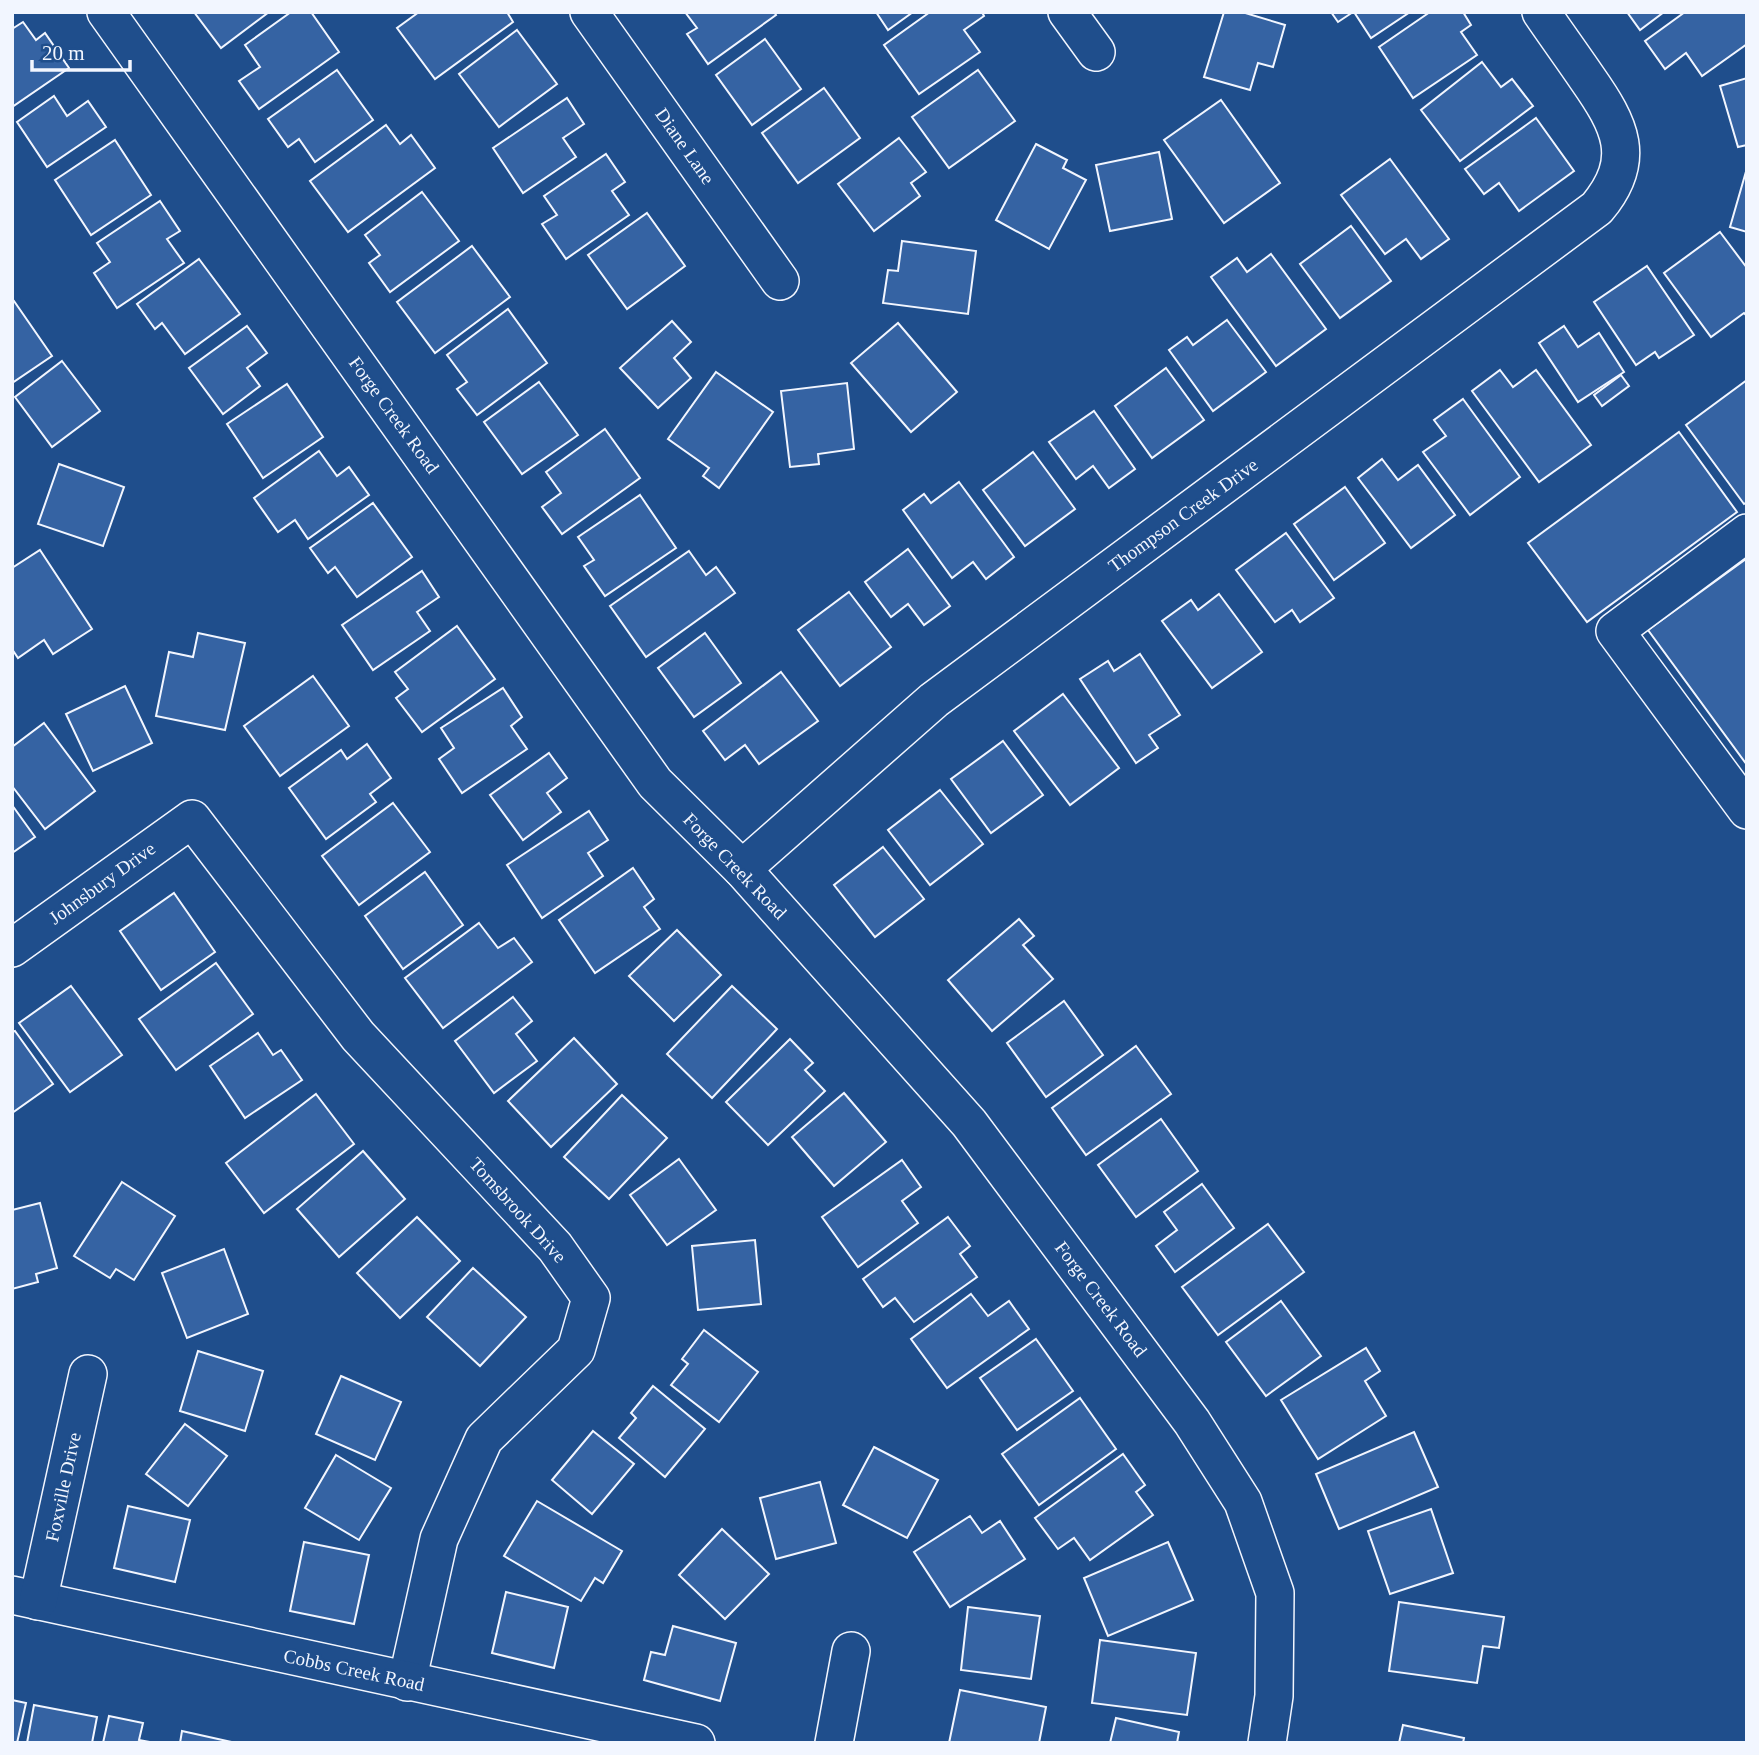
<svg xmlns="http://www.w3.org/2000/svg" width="1759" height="1755" viewBox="0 0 1759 1755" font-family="'Times New Roman',serif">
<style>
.building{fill:#3563a3;stroke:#f2f6ff;stroke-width:2}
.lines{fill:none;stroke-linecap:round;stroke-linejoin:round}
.minor-casing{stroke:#f2f6ff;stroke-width:40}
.minor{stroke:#1f4e8c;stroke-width:37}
.labels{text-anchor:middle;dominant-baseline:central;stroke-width:5;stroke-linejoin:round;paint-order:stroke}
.street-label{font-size:19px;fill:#f2f6ff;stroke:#1f4e8c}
</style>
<rect width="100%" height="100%" fill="#1f4e8c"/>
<g class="building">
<path d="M194 12H269L221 48Z"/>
<path d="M291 12H311L339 52 259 109 239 81 260 67 245 45Z"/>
<path d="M419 12H507L513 22 435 79 397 28Z"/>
<path d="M685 12H774L776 15 708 64 687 34 697 28Z"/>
<path d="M876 12H913L888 30Z"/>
<path d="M930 12H982L984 16 964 30 980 52 919 94 884 45Z"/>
<path d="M1224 12H1242L1285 25 1273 67 1258 63 1250 90 1204 77Z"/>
<path d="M1331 12H1353L1338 22Z"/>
<path d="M1354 12H1410L1371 38Z"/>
<path d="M1430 12H1463L1471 25 1461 32 1477 55 1413 98 1379 47Z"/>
<path d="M1627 12H1664L1640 30Z"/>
<path d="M1685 12H1746L1747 44 1702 76 1686 53 1665 69 1645 41Z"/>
<path d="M23 22 36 40 45 33 69 68 12 107V29Z"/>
<path d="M517 30 557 84 499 127 459 74Z"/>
<path d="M765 39 801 89 752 125 716 75Z"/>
<path d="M1482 62 1501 87 1512 79 1533 106 1460 161 1421 110Z"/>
<path d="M337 70 373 120 315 162 299 139 288 147 268 119Z"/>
<path d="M978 70 1015 121 949 168 912 117Z"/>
<path d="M1747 78V145L1738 147 1720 86Z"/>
<path d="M824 88 860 138 798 183 762 133Z"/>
<path d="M54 96 67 116 88 101 106 127 47 167 17 122Z"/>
<path d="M567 98 584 124 563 138 576 157 523 193 493 148Z"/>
<path d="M1221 100 1280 183 1224 223 1164 140Z"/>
<path d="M1536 118 1574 171 1519 211 1499 183 1484 194 1465 169Z"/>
<path d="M386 125 400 144 411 135 435 168 348 232 310 181Z"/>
<path d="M899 138 926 172 911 183 920 196 874 231 838 184Z"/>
<path d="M115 140 151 195 91 235 55 180Z"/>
<path d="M1036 144 1067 160 1063 168 1086 180 1049 249 996 220Z"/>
<path d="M1159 152 1172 219 1110 231 1096 165Z"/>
<path d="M606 154 625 182 612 191 629 215 566 259 542 224 557 215 544 196Z"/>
<path d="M1390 159 1449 239 1421 259 1406 239 1385 254 1341 195Z"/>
<path d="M1747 168V232L1730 227Z"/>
<path d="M422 192 459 241 390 292 369 263 380 255 365 235Z"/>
<path d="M160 201 180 231 167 239 184 263 117 308 94 273 110 262 97 243Z"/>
<path d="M647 213 685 266 627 309 588 255Z"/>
<path d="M1351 226 1391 281 1340 318 1300 264Z"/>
<path d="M1720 232 1747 268V316L1744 313 1711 337 1664 273Z"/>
<path d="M902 241 976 251 968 314 883 303 888 270 898 271Z"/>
<path d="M472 246 510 297 435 353 397 302Z"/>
<path d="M1271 254 1326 329 1276 366 1211 277 1237 258 1247 272Z"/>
<path d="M199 259 240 314 185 354 162 323 155 329 137 304Z"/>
<path d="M1647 266 1694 335 1659 358 1655 352 1636 365 1594 302Z"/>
<path d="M14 301 52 356 12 383V302Z"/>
<path d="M508 309 547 363 477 415 457 389 467 382 447 355Z"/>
<path d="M1227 320 1266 372 1213 411 1169 350 1187 337 1193 345Z"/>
<path d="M672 321 691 342 674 358 691 378 658 408 620 368Z"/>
<path d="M898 323 957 392 911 432 851 363Z"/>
<path d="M247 326 267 353 247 368 260 386 223 414 189 368Z"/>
<path d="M1564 326 1578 347 1599 333 1624 372 1578 402 1539 343Z"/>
<path d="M62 361 100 411 52 447 15 397Z"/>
<path d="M1166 368 1204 420 1152 458 1115 406Z"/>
<path d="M1500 370 1513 387 1536 370 1591 445 1539 482 1472 391Z"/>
<path d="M716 372 773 412 719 488 703 476 709 468 668 439Z"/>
<path d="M1621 375 1629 386 1602 406 1594 395Z"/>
<path d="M1747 380V502L1744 504 1686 425Z"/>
<path d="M539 382 578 435 522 474 484 422Z"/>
<path d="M847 383 854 449 818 454 819 464 790 467 781 391Z"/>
<path d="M287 384 323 437 263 478 227 424Z"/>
<path d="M1463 399 1520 477 1470 515 1423 452 1446 436 1434 420Z"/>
<path d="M1094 411 1135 469 1109 488 1093 466 1076 479 1049 442Z"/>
<path d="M605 429 640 478 562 534 542 507 561 493 546 472Z"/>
<path d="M1679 432 1737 512 1587 622 1528 543Z"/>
<path d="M319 451 337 476 349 467 369 495 308 539 295 520 278 532 254 498Z"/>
<path d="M1033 452 1075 509 1025 546 983 490Z"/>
<path d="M1382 459 1398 480 1418 465 1455 515 1411 548 1358 478Z"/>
<path d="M59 464 124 487 103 546 38 524Z"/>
<path d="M959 482 1014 557 986 579 973 562 952 578 903 510 924 494 931 503Z"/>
<path d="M1345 487 1385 543 1334 580 1294 524Z"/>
<path d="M640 495 676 548 605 596 584 566 594 560 578 537Z"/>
<path d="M373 503 412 557 357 597 335 567 328 573 310 548Z"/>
<path d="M1286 533 1334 598 1300 622 1292 610 1275 622 1236 570Z"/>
<path d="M908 549 950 606 924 625 908 604 891 617 865 582Z"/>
<path d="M40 550 92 629 53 654 44 640 18 658 12 649V568Z"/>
<path d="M689 551 706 575 716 567 735 593 646 657 610 606Z"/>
<path d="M1746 559 1747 561V765L1648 630Z"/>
<path d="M422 571 439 597 417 612 430 631 373 670 342 625Z"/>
<path d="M849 592 891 647 840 686 798 630Z"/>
<path d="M1219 594 1262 652 1212 688 1162 621 1191 600 1198 610Z"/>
<path d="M457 626 495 679 422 732 396 698 408 689 395 672Z"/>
<path d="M198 633 245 643 225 730 156 716 169 652 193 657Z"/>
<path d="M705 633 741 683 694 717 658 668Z"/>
<path d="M1140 654 1180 715 1149 735 1158 748 1136 763 1080 679 1108 661 1114 671Z"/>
<path d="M781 672 818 721 759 764 745 745 725 760 703 731Z"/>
<path d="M313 676 349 726 280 776 244 726Z"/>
<path d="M125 686 152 743 93 771 66 714Z"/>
<path d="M503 688 522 717 511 726 527 749 462 793 439 759 454 748 441 728Z"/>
<path d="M1063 694 1119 768 1070 805 1014 731Z"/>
<path d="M44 723 95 791 45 829 12 786V747Z"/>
<path d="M1003 741 1043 795 991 833 951 779Z"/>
<path d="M367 744 391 778 370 794 376 802 326 839 289 788 341 750 347 759Z"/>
<path d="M549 753 567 778 547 793 561 812 523 840 490 795Z"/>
<path d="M940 790 983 844 930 885 888 830Z"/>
<path d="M393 803 430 852 359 905 322 856Z"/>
<path d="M12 805 35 837 12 853Z"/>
<path d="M589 811 608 840 588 853 603 876 542 918 507 865Z"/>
<path d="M883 847 924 899 875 937 834 885Z"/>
<path d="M633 868 654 899 644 907 660 929 595 973 559 920Z"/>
<path d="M425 872 463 925 403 969 365 916Z"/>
<path d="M174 893 215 952 161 990 120 931Z"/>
<path d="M1019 919 1034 936 1023 945 1053 979 992 1031 948 980Z"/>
<path d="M479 923 498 948 514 938 532 962 443 1028 405 978Z"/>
<path d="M677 930 721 975 674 1021 629 976Z"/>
<path d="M216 963 253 1014 176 1070 139 1019Z"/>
<path d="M71 986 122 1055 70 1092 19 1023Z"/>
<path d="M732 986 777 1029 712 1098 667 1054Z"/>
<path d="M513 997 532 1021 516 1034 537 1061 494 1093 455 1041Z"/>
<path d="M1064 1001 1103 1055 1046 1097 1007 1043Z"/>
<path d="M15 1031 53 1084 12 1113V1032Z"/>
<path d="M258 1033 273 1055 281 1050 302 1080 245 1118 210 1066Z"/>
<path d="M574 1038 617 1084 551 1147 508 1101Z"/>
<path d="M790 1039 813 1063 805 1070 825 1091 768 1145 726 1102Z"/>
<path d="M1136 1046 1171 1094 1086 1155 1052 1108Z"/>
<path d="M844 1093 886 1142 834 1186 792 1137Z"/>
<path d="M316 1094 354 1144 264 1213 226 1163Z"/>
<path d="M622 1095 667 1138 609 1199 564 1157Z"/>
<path d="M1161 1119 1198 1171 1136 1217 1098 1165Z"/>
<path d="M363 1151 405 1199 339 1257 297 1209Z"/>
<path d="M679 1159 716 1210 667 1245 630 1195Z"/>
<path d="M902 1160 921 1187 902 1201 918 1223 858 1267 822 1217Z"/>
<path d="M122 1182 175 1216 134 1280 116 1269 110 1278 74 1256Z"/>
<path d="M1202 1184 1234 1228 1175 1272 1156 1246 1177 1230 1164 1212Z"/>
<path d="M40 1203 57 1268 36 1274 38 1282 12 1289V1210Z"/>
<path d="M417 1217 460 1261 400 1318 357 1273Z"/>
<path d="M948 1217 970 1246 960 1254 977 1277 914 1322 895 1298 883 1307 863 1279Z"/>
<path d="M1268 1224 1304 1272 1218 1335 1182 1287Z"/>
<path d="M755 1240 761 1304 698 1310 692 1246Z"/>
<path d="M224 1249 248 1314 187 1338 162 1273Z"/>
<path d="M473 1268 526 1317 480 1366 427 1317Z"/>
<path d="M971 1294 988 1316 1009 1301 1029 1329 947 1388 911 1339Z"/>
<path d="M1281 1301 1321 1356 1266 1396 1226 1342Z"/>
<path d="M704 1330 758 1372 719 1422 671 1385 688 1364 682 1359Z"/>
<path d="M1036 1339 1073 1391 1017 1430 980 1378Z"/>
<path d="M1366 1348 1380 1371 1365 1381 1386 1416 1318 1459 1281 1400Z"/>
<path d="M198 1351 263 1371 245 1431 180 1411Z"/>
<path d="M341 1376 401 1402 375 1460 316 1434Z"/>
<path d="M653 1386 705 1429 665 1477 619 1438 636 1418 631 1413Z"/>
<path d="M1080 1398 1116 1449 1039 1505 1002 1454Z"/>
<path d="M185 1424 227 1456 188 1506 146 1474Z"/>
<path d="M593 1431 634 1464 592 1514 552 1480Z"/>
<path d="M1414 1432 1438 1487 1339 1529 1316 1474Z"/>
<path d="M874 1447 938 1480 907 1538 843 1505Z"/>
<path d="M1123 1454 1145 1485 1136 1492 1153 1515 1090 1560 1074 1538 1058 1549 1035 1518Z"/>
<path d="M336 1455 391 1488 359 1540 305 1508Z"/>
<path d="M820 1482 836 1543 776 1559 760 1498Z"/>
<path d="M537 1501 622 1551 603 1583 595 1578 581 1601 504 1556Z"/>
<path d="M128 1506 190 1520 175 1582 114 1568Z"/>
<path d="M1431 1509 1453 1573 1390 1594 1368 1531Z"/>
<path d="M970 1516 982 1533 1000 1521 1025 1559 950 1607 914 1552Z"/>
<path d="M722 1529 769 1574 725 1619 679 1575Z"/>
<path d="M304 1542 369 1555 354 1624 290 1611Z"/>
<path d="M1168 1542 1193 1600 1108 1636 1084 1578Z"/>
<path d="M506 1592 568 1607 554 1668 492 1653Z"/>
<path d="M1399 1602 1504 1617 1499 1648 1483 1646 1477 1683 1389 1671Z"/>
<path d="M968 1607 1040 1616 1031 1679 961 1670Z"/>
<path d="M673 1626 736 1643 720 1701 644 1680 651 1652 665 1655Z"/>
<path d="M1100 1640 1196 1653 1187 1715 1092 1703Z"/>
<path d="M960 1690 1046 1707 1039 1743H949Z"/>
<path d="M12 1700 26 1703 17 1743H12Z"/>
<path d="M34 1705 97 1717 92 1743H27Z"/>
<path d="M109 1716 143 1723 139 1740 155 1743H103Z"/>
<path d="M1116 1718 1179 1732 1177 1743H1110Z"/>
<path d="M1403 1725 1464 1738 1463 1743H1399Z"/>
<path d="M182 1731 236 1743H180Z"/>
</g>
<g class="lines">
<g class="minor-casing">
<g id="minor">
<path d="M106 12 655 783 742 869 969 1123 1192 1422 1243 1502 1275 1593 1274 1696 1267 1743"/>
<path d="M589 12 780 281"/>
<path d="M1067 12 1096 52"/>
<path d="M1747 533 1615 631 1747 810"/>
<path d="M742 869 934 700 1597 208C1638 159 1620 125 1587 78 1572 56 1556 34 1541 12"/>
<path d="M12 948 192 819 358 1036 555 1247 591 1298 576 1350 484 1439 439 1539 407 1682"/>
<path d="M12 1595 696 1743"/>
<path d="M38 1601 88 1374"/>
<path d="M834 1743 851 1651"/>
</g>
</g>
<use href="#minor" class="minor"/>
</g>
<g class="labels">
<g class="street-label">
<text transform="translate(685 146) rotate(55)">Diane Lane</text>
<text transform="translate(394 415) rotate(54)">Forge Creek Road</text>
<text transform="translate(1183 515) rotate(-36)">Thompson Creek Drive</text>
<text transform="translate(735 866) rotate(46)">Forge Creek Road</text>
<text transform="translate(102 883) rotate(-36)">Johnsbury Drive</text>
<text transform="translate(518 1210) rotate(48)">Tomsbrook Drive</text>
<text transform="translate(1101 1299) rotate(53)">Forge Creek Road</text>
<text transform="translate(63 1487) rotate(-78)">Foxville Drive</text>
<text transform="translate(354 1670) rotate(12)">Cobbs Creek Road</text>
</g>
</g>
<rect width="1759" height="1755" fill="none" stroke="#f2f6ff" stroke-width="28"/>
<path d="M32 60v10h98v-10" fill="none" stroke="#f2f6ff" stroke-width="3.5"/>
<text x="42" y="60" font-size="21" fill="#f2f6ff" stroke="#1f4e8c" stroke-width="5" paint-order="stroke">20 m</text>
</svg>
